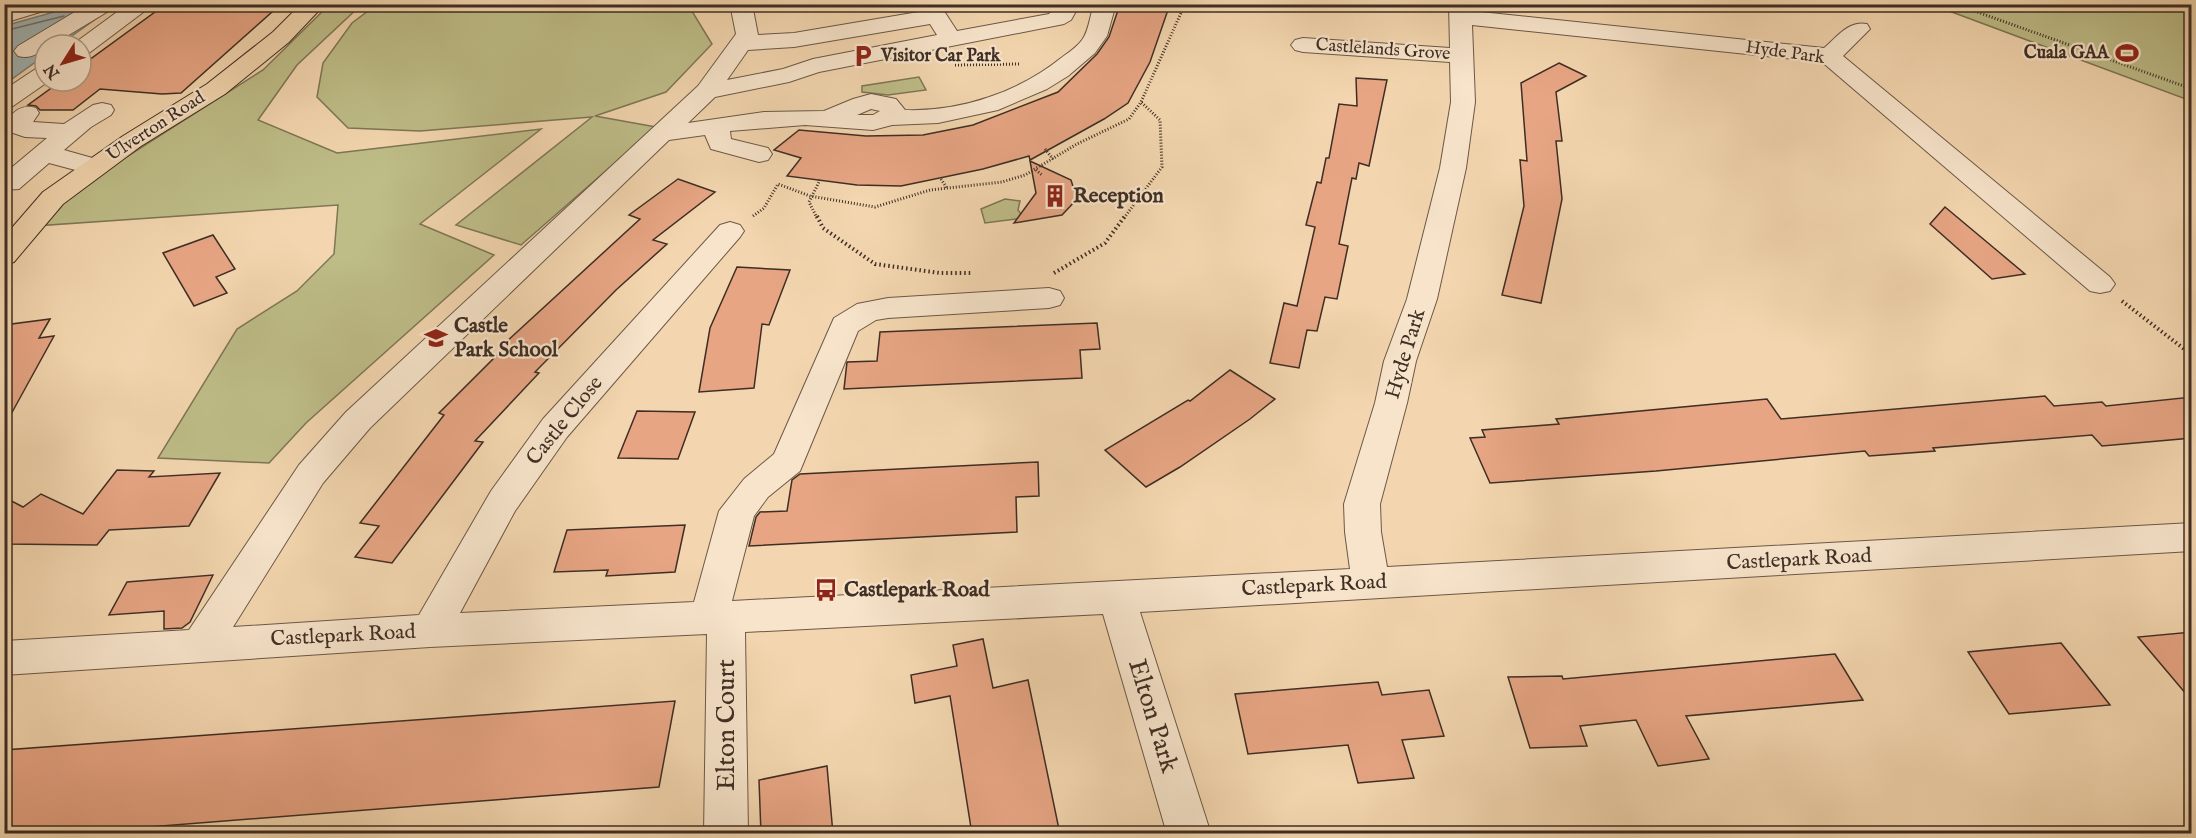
<svg xmlns="http://www.w3.org/2000/svg" width="2196" height="838" viewBox="0 0 2196 838" font-family="'IM FELL English',serif">
<style>
.green{fill:#bebd88;stroke:#7e7656;stroke-width:1.5}
.water{fill:#a2b6b7;stroke:#7a807c;stroke-width:1.5}
.lines{fill:none;stroke-linecap:round;stroke-linejoin:round}
.shore{stroke:#70726e;stroke-width:1.5}
.building{fill:#e7a584;stroke:#3e2e24;stroke-width:1.5}
.minor-casing{stroke:#6b5847;stroke-width:2}
.major-casing{stroke:#3e2e24;stroke-width:2}
.path-far1{stroke:#3e2e24;stroke-width:3;stroke-dasharray:1 2;stroke-linecap:butt}
.path{stroke:#3e2e24;stroke-width:4;stroke-dasharray:1.5 3;stroke-linecap:butt}
.minor{fill:#f7e4cb;fill-rule:evenodd}
.major{fill:#f3d6af;fill-rule:evenodd}
.labels{text-anchor:middle;dominant-baseline:central;stroke-width:4.5;stroke-linejoin:round;paint-order:stroke}
.far-street-label{font-size:18px;fill:#3e2e24;stroke:#f7e4cb}
.far-poi-label{font-size:18px;font-weight:bold;fill:#3e2e24;stroke:#f7e4cb;text-anchor:end}
.poi-label{font-size:21px;font-weight:bold;fill:#3e2e24;stroke:#f7e4cb;text-anchor:start}
.street-label{font-size:21px;fill:#3e2e24;stroke:#f7e4cb}
.near-street-label{font-size:26px;fill:#3e2e24;stroke:#f7e4cb}
</style>
<rect width="100%" height="100%" fill="#f3d6af"/>
<filter id="stains"><feTurbulence type="fractalNoise" baseFrequency=".00333" numOctaves="4"/><feColorMatrix values="0 0 0 0 .2 0 0 0 0 .09 0 0 0 0 .02 0 0 0 .5 -.17"/></filter>
<radialGradient id="worn" r=".72"><stop offset=".6" stop-color="#630" stop-opacity="0"/><stop offset="1" stop-color="#630" stop-opacity=".3"/></radialGradient>
<g class="green">
<path d="M329 5H361L297 65 258 120 337 153 541 129 420 224 494 255 306 423 269 463 158 458 237 329 297 291 334 254 338 205 34 226 87 182 263 70Z"/>
<path d="M376 5H691L690 8 712 44 666 92 595 116 656 127 521 245 456 225 592 117 420 131 348 128 317 97 323 63 352 23Z"/>
<path d="M1933 5H2191V101Z"/>
<path d="M919 77 926 90 888 95 862 92V86Z"/>
<path d="M1005 199 1020 201 1018 210 1024 218 985 223 981 209Z"/>
</g>
<path class="water" d="M61 10 100 16 59 45H45V55L5 84 4 26Z"/>
<g class="lines">
<path class="shore" d="M4 31 64 16"/>
</g>
<g class="building">
<path d="M166 4H281L181 93 162 94 100 89 73 110H40L36 106 28 105 61 81H81V66Z"/>
<path d="M1120 4H1170L1150 62 1128 103 1104 119 1030 160 1029 156 983 169 901 186 857 185 787 176 801 158 774 150 799 130 866 136 923 135 973 125 1058 92 1097 54 1109 37Z"/>
<path d="M1559 63 1586 76 1556 92 1562 141H1556L1562 199 1541 303 1502 295 1524 206 1520 160 1527 161 1521 83Z"/>
<path d="M1356 78 1387 80 1369 166 1359 163 1356 179 1352 178 1339 244 1348 246 1337 299 1325 297 1317 331 1307 330 1299 368 1270 363 1284 303 1297 306 1315 227 1306 225 1317 182 1321 183 1326 158H1329L1339 104 1357 106Z"/>
<path d="M1030 161 1071 180 1077 199 1062 215 1014 223 1036 193Z"/>
<path d="M678 179 715 192 653 240 667 244 616 290 535 372 539 373 475 441 483 442 392 563 355 557 379 526 360 523 444 415 439 413 508 344 505 343 640 219 629 215Z"/>
<path d="M1945 207 2000 253 2025 274 1992 279 1930 224Z"/>
<path d="M213 235 235 269 216 277 227 293 194 306 163 253Z"/>
<path d="M737 267 790 270 769 325 762 324 754 388 699 392 710 328Z"/>
<path d="M50 319 39 338 54 336 4 427V325Z"/>
<path d="M1097 323 1100 349 1080 350 1082 378 844 389 847 362 877 361 880 332Z"/>
<path d="M1230 370 1275 399 1250 419 1180 467 1146 487 1105 450 1188 400 1190 401Z"/>
<path d="M2045 396 2054 406 2102 402 2106 406 2192 397V438L2102 446 2092 435 1933 448 1935 451 1869 456 1865 451 1656 471 1490 483 1470 438 1485 437 1482 430 1559 424 1556 419 1767 399 1781 419Z"/>
<path d="M637 411 695 412 678 459 618 458Z"/>
<path d="M1038 462 1039 496 1016 497 1017 532 749 546 756 517 760 512 787 511 792 480 800 474Z"/>
<path d="M117 470 154 471 149 477 220 473 189 526 109 530 97 545 4 544V497L23 507 41 494 83 514Z"/>
<path d="M685 525 675 572 606 576 608 570 554 572 567 530Z"/>
<path d="M213 575 190 622 182 628 164 629V611L109 615 127 582Z"/>
<path d="M2192 632V701L2138 637Z"/>
<path d="M983 639 993 688 1028 680 1060 834H972L950 696 915 703 911 675 957 666 953 645Z"/>
<path d="M2061 643 2110 705 2009 714 1968 652Z"/>
<path d="M1835 654 1863 700 1686 716 1709 759 1658 766 1636 720 1580 726 1587 746 1530 748 1508 677 1562 676 1563 679Z"/>
<path d="M1378 682 1382 695 1429 690 1444 736 1402 740 1414 778 1358 783 1348 745 1248 754 1235 694Z"/>
<path d="M675 701 659 787 60 834H4V750Z"/>
<path d="M827 766 833 834H761L759 780Z"/>
</g>
<g class="lines">
<g class="minor-casing">
<g id="minor">
<path d="M18 4H53L50 9 4 23V9Z"/>
<path d="M88 4H115L112 9 52 45H45V49C35 55 29 59 18 56L14 51 18 46Z"/>
<path d="M128 4H154L89 53 81 55V45H72Z"/>
<path d="M730 4H752L758 35 794 33 936 9 944 11 957 31 1049 14 1058 4H1080L1071 20 1064 24 819 72 789 82 715 97 688 123 764 112 824 111 853 99 871 94 896 99 905 110C960 112 1019 92 1061 58 1068 53 1077 47 1082 40 1089 31 1090 15 1094 4H1116L1107 36 1095 53 1068 76 1047 89 998 110 938 123 892 125 873 130 805 125 730 131 731 139 768 148 772 154 768 160 759 162 711 149 705 135 669 140 370 428 323 483 233 627 419 615 491 491 543 419 720 225 730 222 740 225 744 231 740 237 567 437 515 511 460 613 694 602 719 511 744 479 774 454 834 318 857 304 888 298 1049 288 1060 291 1064 298 1060 305 1049 308 888 318 876 320 858 331 800 471 768 497 754 516 732 601 1350 569 1345 532 1344 504 1375 403 1384 361 1407 299 1440 168 1451 102 1450 62 1303 52 1295 50 1291 45 1295 40 1303 38 1450 48 1449 4H1471V11L1824 48C1837 37 1849 20 1867 24L1870 29 1843 56 2110 277 2115 284 2110 291 2100 293 2090 291 1822 62 1472 25 1475 102 1466 168 1437 299 1416 361 1407 403 1380 504 1381 532 1387 567 2192 523V551L1140 612 1211 834H1167L1103 614 745 632 748 834H704L707 634 430 647 4 675V641L189 630 299 465 346 412 698 86 736 34ZM930 24 937 35 813 59 783 69 727 80 748 50 794 47ZM871 109 880 111 873 115H857Z"/>
<path d="M45 66V81H49L13 106 4 108V90L37 68Z"/>
<path d="M102 103 111 105 114 110 111 115 91 127 64 150 103 161 107 167 103 173 94 175 49 163 19 189 4 190V174L47 138 25 137 10 132 5 123C14 111 21 104 36 108L39 113 33 122 64 124 93 105Z"/>
</g>
</g>
<g class="major-casing">
<path id="major" d="M301 4H325L289 42 225 94 141 146 63 204 14 262 4 265V237L43 192 123 136 207 84 273 32Z"/>
</g>
<g class="path-far1">
<path d="M1955 4 2192 89"/>
<path d="M955 65 1020 64"/>
<path d="M1045 149 1053 159"/>
<path d="M1036 170 1042 175"/>
<path d="M941 179 947 188"/>
<path d="M753 216 764 208 778 184 810 196 875 207 930 190 1002 182 1025 175 1077 144 1129 119 1141 102 1185 4"/>
<path d="M817 218 809 202 820 180"/>
<path d="M1124 218 1162 167 1160 120 1141 102"/>
</g>
<g class="path">
<path d="M817 216 823 228 875 264 940 273H971"/>
<path d="M1054 273 1105 243 1125 216"/>
<path d="M2122 301 2192 355"/>
</g>
<use href="#minor" class="minor"/>
<use href="#major" class="major"/>
</g>
<defs>
<g id="stadium-bare" transform="scale(1.8)"><path d="M0-5a6.5 5 0 1 0 0 10a6.5 5 0 1 0 0-10ZM-3.5-1.8h7v3.6h-7Z" fill="#8f2418" stroke="#f7e4cb" stroke-width="2.5" paint-order="stroke"/></g>
<g id="parking-bare" transform="scale(1.8)"><path d="M-3.5-5.5H1a3.5 3.5 0 0 1 0 7H-1V5.5H-3.5ZM-1-3.4V-.6H.8a1.4 1.4 0 0 0 0-2.8Z" fill="#8f2418" stroke="#f7e4cb" stroke-width="2.5" paint-order="stroke"/></g>
<g id="building-bare" transform="scale(1.8)"><path d="M-4-6H4V6H1V3H-1V6H-4ZM-2.5-4.3h1.7v1.8h-1.7ZM.8-4.3h1.7v1.8H.8ZM-2.5-1h1.7V.8h-1.7ZM.8-1h1.7V.8H.8Z" fill="#8f2418" stroke="#f7e4cb" stroke-width="2.5" paint-order="stroke"/></g>
<g id="school-bare" transform="scale(1.8)"><path d="M0-5L7-2L0 1L-7-2ZM-4 1L0 2.5L4 1V4Q0 6-4 4Z" fill="#8f2418" stroke="#f7e4cb" stroke-width="2.5" paint-order="stroke"/></g>
<g id="bus-bare" transform="scale(1.8)"><path d="M-5-6H5V4H4V6H2V4H-2V6H-4V4H-5ZM-3.5-4V0h7V-4ZM-3.5 1.2v1.5H-2V1.2ZM2 1.2v1.5H3.5V1.2Z" fill="#8f2418" stroke="#f7e4cb" stroke-width="2.5" paint-order="stroke"/></g>
</defs>
<g fill-rule="evenodd">
<use href="#stadium-bare" x="2127" y="53"/>
<use href="#parking-bare" x="863" y="56"/>
<use href="#building-bare" x="1055" y="196"/>
<use href="#school-bare" x="436" y="338"/>
<use href="#bus-bare" x="826" y="590"/>
</g>
<g class="labels">
<g class="far-street-label">
<text transform="translate(1383 50) rotate(4)">Castlelands Grove</text>
<text transform="translate(1785 53) rotate(8)">Hyde Park</text>
<text transform="translate(156 127) rotate(-33)">Ulverton Road</text>
</g>
<g class="far-poi-label">
<text x="2109" y="53">Cuala GAA</text>
<text x="881" y="56" text-anchor="start">Visitor Car Park</text>
</g>
<g class="poi-label">
<text x="1073" y="196">Reception</text>
<text x="454" y="326">Castle<tspan x="454" dy="24">Park School</tspan></text>
<text x="844" y="590">Castlepark Road</text>
</g>
<g class="street-label">
<text transform="translate(1406 354) rotate(-73)">Hyde Park</text>
<text transform="translate(565 421) rotate(-51)">Castle Close</text>
<text transform="translate(1799 560) rotate(-3)">Castlepark Road</text>
<text transform="translate(1314 586) rotate(-3)">Castlepark Road</text>
<text transform="translate(343 636) rotate(-3)">Castlepark Road</text>
</g>
<g class="near-street-label">
<text transform="translate(1153 716) rotate(73)">Elton Park</text>
<text transform="translate(726 725) rotate(-90)">Elton Court</text>
</g>
</g>
<rect width="2196" height="838" fill="none" stroke="#f3d6af" stroke-width="24"/>
<rect x="6" y="6" width="2184" height="826" fill="none" stroke="#3e2e24" stroke-width="3"/>
<rect x="12" y="12" width="2172" height="814" fill="none" stroke="#3e2e24" stroke-width="1.5"/>
<g transform="translate(63 63) rotate(233)"><circle r="28" fill="#f7e4cb" stroke="#ad9b88" stroke-width="1.5"/>
<path d="M0-4.5L10 22L0 15L-10 22Z" fill="#8f2418"/>
<text y="-9" font-size="16" font-weight="bold" text-anchor="middle" fill="#3e2e24">N</text>
</g>
<rect width="100%" height="100%" filter="url(#stains)"/>
<rect width="100%" height="100%" fill="url(#worn)"/>
</svg>
